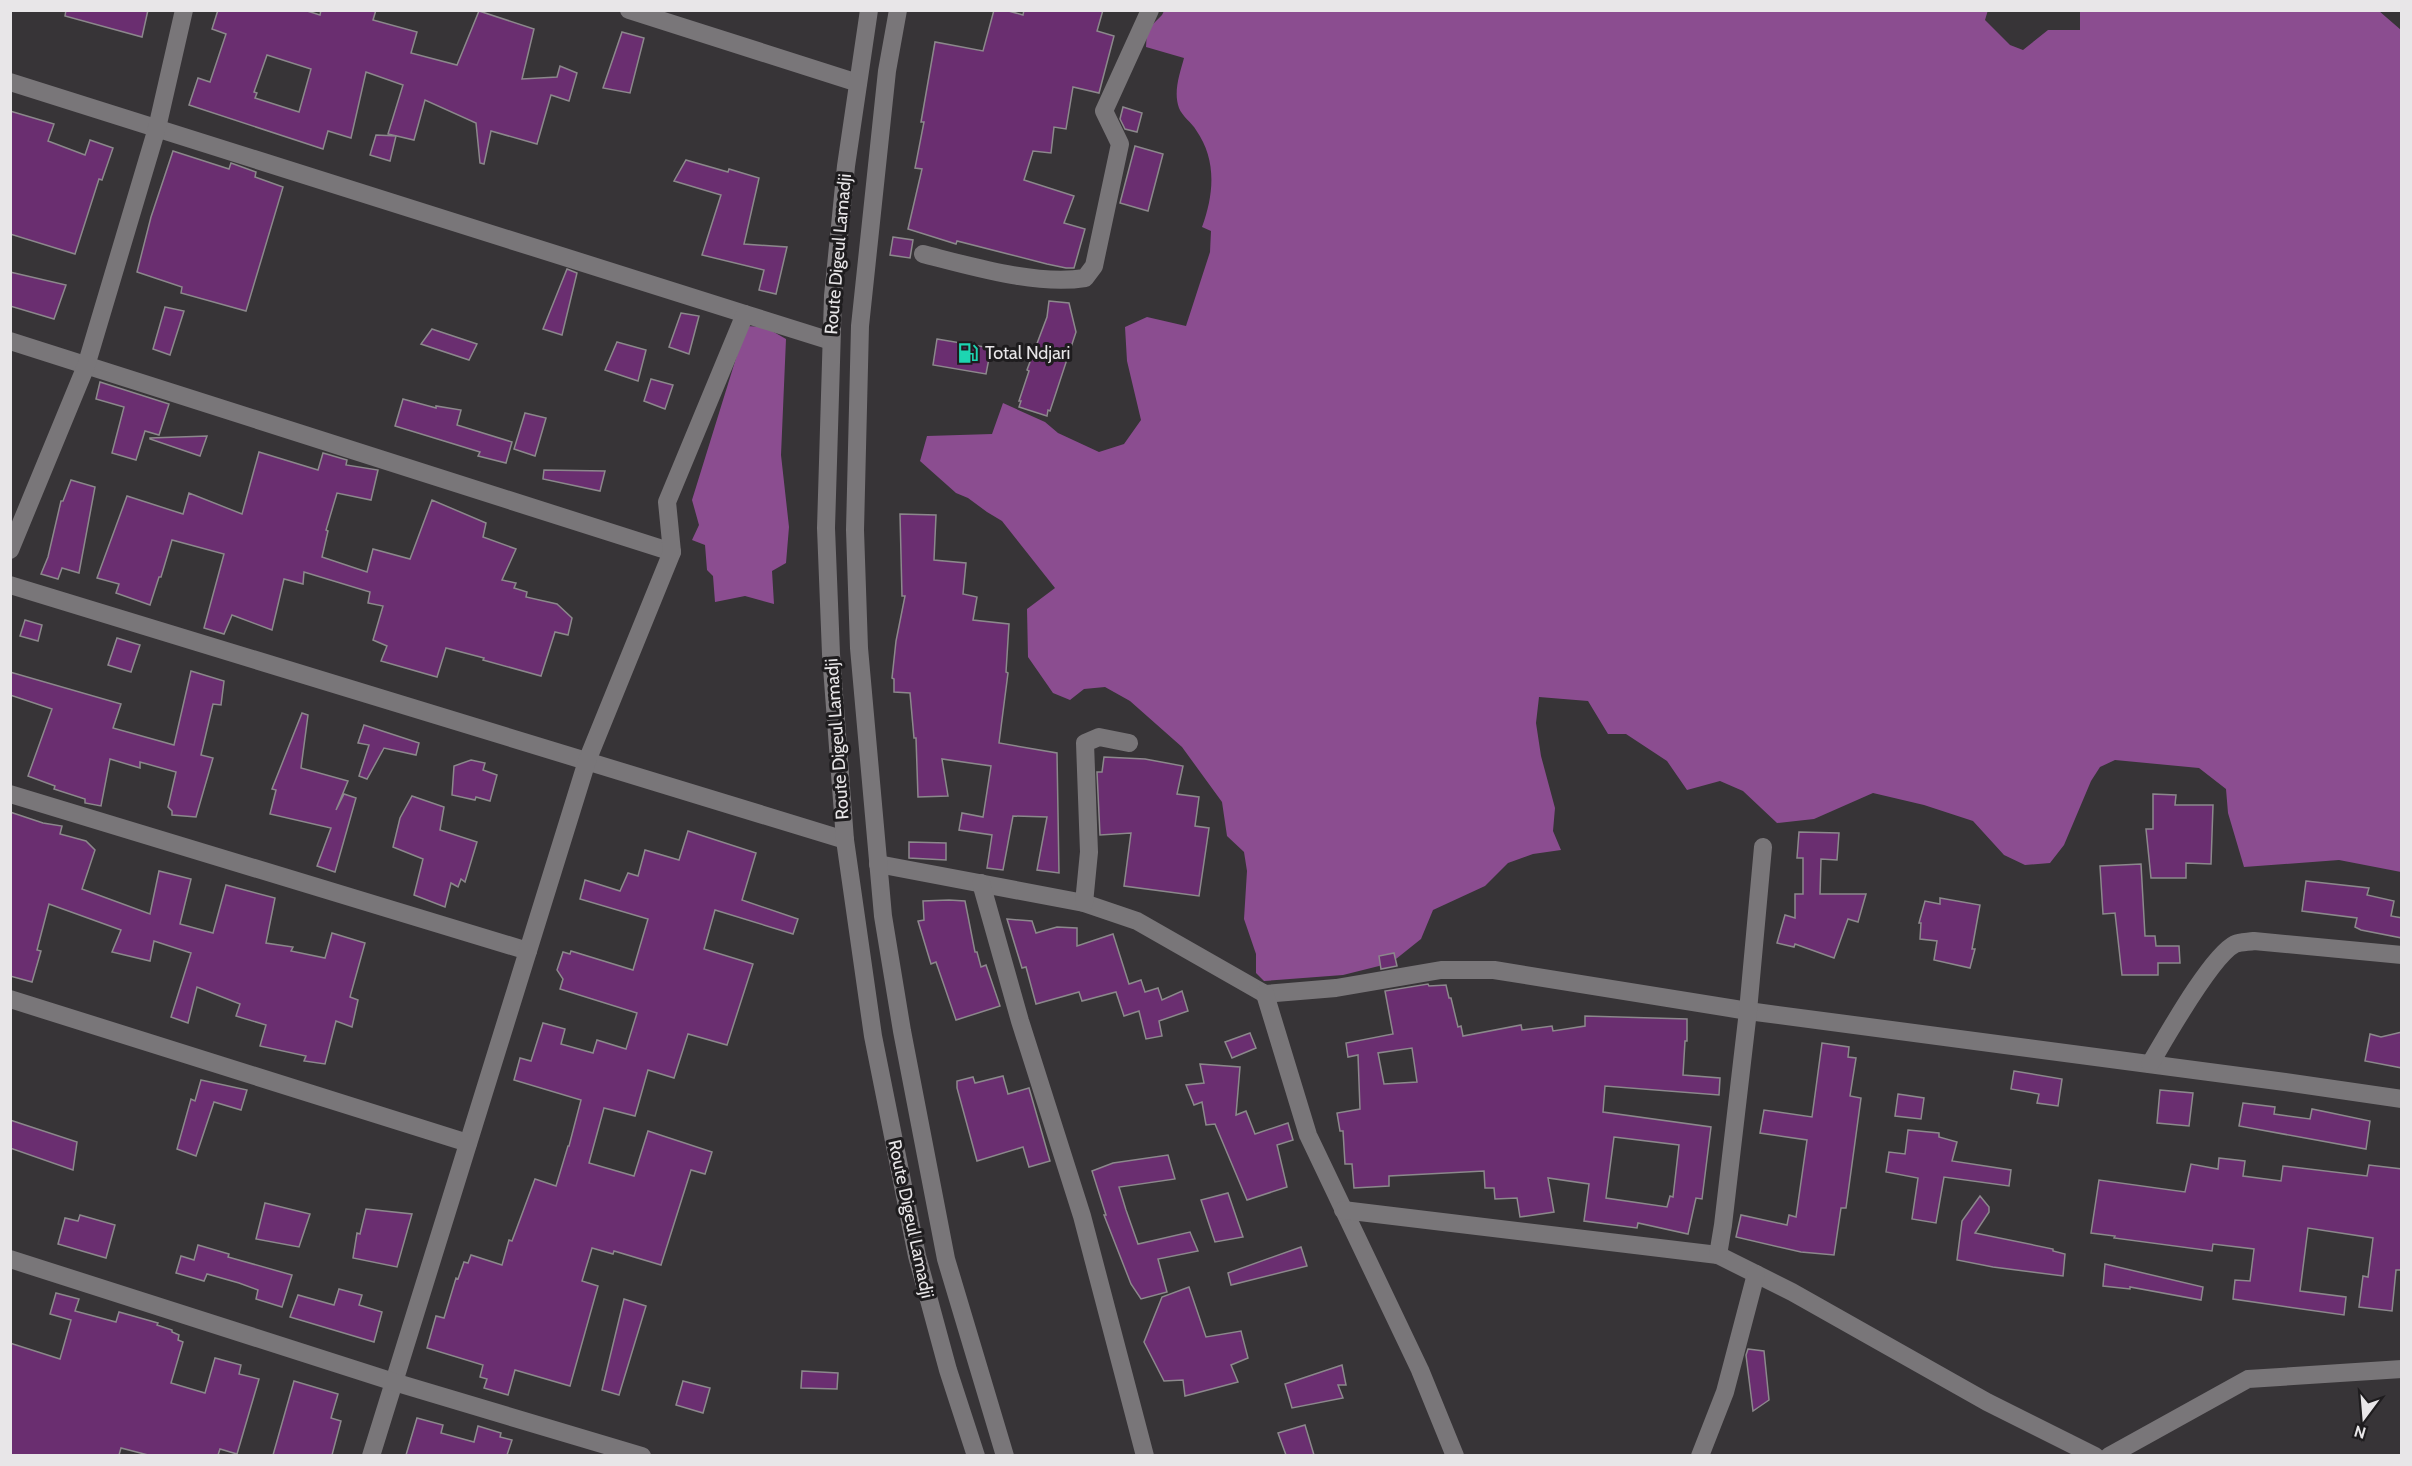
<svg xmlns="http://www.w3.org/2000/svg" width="2412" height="1466" viewBox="0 0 2412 1466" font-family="Cabin,sans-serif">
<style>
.water{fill:#8b4d90}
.building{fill:#6a2e70;stroke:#8c888c;stroke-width:1.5;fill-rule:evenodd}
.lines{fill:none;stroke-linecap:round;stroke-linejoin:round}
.street{stroke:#797679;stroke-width:18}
.secondary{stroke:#797679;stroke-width:18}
.labels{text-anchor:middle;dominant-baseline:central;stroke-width:6;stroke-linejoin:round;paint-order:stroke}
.street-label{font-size:18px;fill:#e8e6e8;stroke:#1e1c1e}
.poi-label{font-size:18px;fill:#e8e6e8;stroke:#1e1c1e;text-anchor:start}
</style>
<rect width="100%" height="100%" fill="#373437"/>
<g class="water">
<path d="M1988 10 1985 20 2010 45 2023 50 2048 30H2080V11H2379L2401 30V872L2339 860 2244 867 2228 813 2226 789 2199 768 2115 760 2100 767 2091 781 2064 845 2050 863 2025 865 2004 855 1973 821 1924 805 1873 793 1814 819 1777 823 1743 791 1720 781 1687 790 1667 761 1626 734H1608L1588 701 1539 697 1536 723 1541 756 1555 808 1553 831 1561 850 1533 854 1508 863 1485 886 1433 910 1421 939 1391 963 1343 975 1264 981 1256 973V954L1244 919 1247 871 1244 852 1227 836 1222 802 1182 747 1130 701 1105 687 1084 689 1070 700 1053 693 1028 657 1027 609 1055 588 1002 521 987 512 968 498 956 493 920 461 927 436 992 434 1003 403 1045 422 1058 433 1099 452 1124 444 1141 420 1127 361 1125 327 1147 317 1186 326 1210 252 1211 231 1202 227C1214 194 1217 160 1196 130 1192 123 1182 116 1179 108 1173 92 1180 73 1184 58L1146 47 1147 30 1162 15 1164 11Z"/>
<path d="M746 326 765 327 786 339 781 455 789 527 786 563 772 571 774 604 745 596 715 602 713 576 707 570 705 545 692 540 699 525 692 500Z"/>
</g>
<g class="building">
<path d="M66 10H148L142 37 65 16Z"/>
<path d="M218 10H304L320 15 321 10H376L373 20 417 32 411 53 457 65 479 11 534 29 522 79 557 77 560 66 577 73 569 101 551 95 537 144 491 131 484 164 480 163 476 123 425 100 414 140 388 134 403 85 366 72 351 138 328 131 323 149 189 105 198 78 210 82 226 34 212 29ZM267 55 311 69 299 112 255 98 257 93 254 92Z"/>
<path d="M994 10H1005L1023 15 1024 10H1103L1097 31 1114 36 1099 93 1073 87 1066 129 1054 127 1051 153 1033 151 1024 180 1074 196 1064 223 1085 229 1074 268H1066L1047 264 957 241 956 244 908 229 922 169 915 168 924 122H921L935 42 983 51Z"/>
<path d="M622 32 644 38 630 93 603 88Z"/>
<path d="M1123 107 1142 113 1137 132 1125 129 1120 119Z"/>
<path d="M10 111 54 124 48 141 85 155 90 140 113 148 102 180 99 179 75 254 10 234Z"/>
<path d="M376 135 396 136 390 161 370 155Z"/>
<path d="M1135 146 1163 154 1148 211 1120 203Z"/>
<path d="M173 151 229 169 231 163 256 172 255 177 283 187 246 311 181 293 182 287 137 272 151 217Z"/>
<path d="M686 160 728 172 729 169 759 178 744 244 787 247 776 294 759 290 764 270 702 255 721 195 674 181Z"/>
<path d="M893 237 913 240 910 258 890 255Z"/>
<path d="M567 269 577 273 562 335 543 329Z"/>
<path d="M10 272 66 285 54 319 10 306Z"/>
<path d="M1049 301 1069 303 1076 332 1050 411 1048 410 1047 416 1019 407 1021 401H1019L1029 371 1027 370 1047 317Z"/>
<path d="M165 307 184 311 170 355 153 349Z"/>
<path d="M681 313 699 316 689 354 669 347Z"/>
<path d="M432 329 477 344 469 360 421 344Z"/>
<path d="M937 339 991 348 986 374 933 365Z"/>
<path d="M617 342 646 350 638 381 605 370Z"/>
<path d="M651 379 673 385 665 409 644 401Z"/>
<path d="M100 382 169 404 159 435 145 431 136 460 112 453 124 407 96 399Z"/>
<path d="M403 399 436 408V406L461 410 457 425 512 442 506 463 478 456 480 452 395 426Z"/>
<path d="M525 413 546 418 535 456 514 449Z"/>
<path d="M207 436 200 456 150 439V438Z"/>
<path d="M259 452 318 470 323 453 347 460 346 465 378 470 371 500 337 493 326 530 328 531 322 557 367 572 373 549 410 559 432 500 486 523 483 537 516 549 502 580 516 583 514 588 527 592 526 597 557 604 572 618 568 635 555 632 541 676 483 660 484 658 446 648 437 677 381 661 387 646 373 640 383 606 368 603 370 592 304 572 303 584 284 579 272 630 232 615 224 634 204 628 224 554 172 540 161 577H159L150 605 116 593 119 584 97 578 127 496 183 514 189 493 242 514Z"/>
<path d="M544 470 605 471 600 491 543 479Z"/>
<path d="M71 480 95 487 79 573 62 568 58 579 41 574 48 557 61 501H63Z"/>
<path d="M900 514 936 515 934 560 966 563 963 594 977 597 973 620 1009 624 1006 672 1008 673 999 743 1057 753 1059 873 1037 870 1047 817 1013 816 1003 870 987 868 992 835 959 830 962 813 983 817 991 766 942 759 948 796 918 797 916 738H914L910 693 894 692V679L892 678 896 641 905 596H902Z"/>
<path d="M25 620 42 625 38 641 20 636Z"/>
<path d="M117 638 140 645 131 672 108 665Z"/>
<path d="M191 671 224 681 221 705 213 704 201 755 213 758 196 817 172 815V811L168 807 176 772 140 762V768L110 759 101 806 85 803V799L54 789 55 786 28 776 52 709 10 695V672L121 704 113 728 174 745Z"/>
<path d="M302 713 308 715 301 768 348 781 336 810 344 794 356 798 335 872 317 866 331 828 270 814 276 790 272 789Z"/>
<path d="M364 725 419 743 416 755 384 748 367 779 359 776 369 745 358 743Z"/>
<path d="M1104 757 1145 759 1183 766 1177 794 1199 797 1195 826 1209 828 1199 896 1124 886 1131 833 1100 835 1097 772H1102Z"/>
<path d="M471 760 485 763 483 770 497 775 490 801 476 797 475 800 452 795 454 766Z"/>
<path d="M2153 794 2176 795 2175 805H2213L2211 864 2186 863V878H2151L2146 829H2153Z"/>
<path d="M412 796 444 807 440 830 477 842 465 882 461 879 458 887 451 883 445 907 414 895 423 859 393 847 400 818Z"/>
<path d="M10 812 43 823 62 826 60 834 86 841 95 850 82 889 150 914 159 871 191 879 180 924 213 933 226 885 275 898 266 943 293 947 291 951 325 958 332 933 365 943 350 997 358 1000 352 1027 336 1021 325 1064 304 1061 306 1056 260 1046 266 1025 236 1016 240 1004 197 987 188 1023 171 1017 191 953 154 941 150 961 112 952 121 930 49 904 37 950 41 951 32 982 10 976Z"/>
<path d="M688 831 756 853 742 900 798 919 793 934 715 910 704 949 753 964 727 1045 688 1034 674 1078 648 1070 635 1116 604 1108 589 1163 634 1176 648 1131 712 1152 705 1174 691 1170 661 1265 614 1251 613 1254 592 1248 582 1281 598 1286 570 1386 515 1370 508 1395 484 1388 487 1379 480 1377 483 1365 427 1348 436 1316 444 1318 456 1278 458 1279 464 1262 468 1263 471 1255 502 1265 509 1240 512 1241 535 1179 556 1186 568 1146H569L581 1100 514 1080 520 1058 531 1061 543 1023 565 1029 561 1044 593 1053 597 1040 626 1049 637 1013 560 989 563 979 557 970 563 952 570 954 571 951 633 970 648 919 580 899 585 880 620 891 628 873 638 876 645 850 679 860Z"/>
<path d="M1799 832 1839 833 1837 860 1821 859 1820 894H1866L1858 922 1848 919 1834 958 1795 944 1794 947 1777 943 1785 915 1795 918V894H1803V858H1797Z"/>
<path d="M909 842 946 843V860L909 858Z"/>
<path d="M2141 864 2145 936H2155L2156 946H2179L2180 963H2158V975H2122L2115 913 2103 914 2100 866Z"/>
<path d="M2306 881 2369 888 2367 895 2394 901 2391 916 2402 918V938L2361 930 2355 927 2357 918 2302 911Z"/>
<path d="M1940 898 1980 905 1972 949H1975L1970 968 1934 960 1937 941 1920 939 1921 923H1919L1925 901 1940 904Z"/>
<path d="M949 900 965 901 975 952H977L981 967 986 965 1000 1006 956 1020 936 962 931 964 918 921 924 920 923 901Z"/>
<path d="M1007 919 1032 921 1036 933 1057 927 1077 928V946L1113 934 1129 984 1141 980 1145 992 1158 988 1162 1000 1182 991 1188 1011 1159 1021 1162 1036 1146 1039 1139 1011 1124 1016 1116 992 1082 1001 1079 992 1036 1004 1026 967 1022 968Z"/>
<path d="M1394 953 1397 966 1381 969 1379 956Z"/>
<path d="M1428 984 1429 986 1446 985 1449 998H1451L1458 1027 1461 1026 1463 1036 1521 1025 1522 1030 1552 1026 1553 1031 1585 1026V1016L1687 1019V1041H1685L1683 1075 1720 1078 1719 1095 1605 1086 1603 1112 1711 1127 1702 1199 1696 1198 1688 1234 1638 1223 1637 1228 1584 1221 1589 1184 1548 1178 1554 1212 1520 1217 1517 1198 1495 1199 1494 1188H1485L1484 1171 1389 1176V1186L1354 1188 1352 1164H1345L1343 1131H1340L1337 1113 1360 1109 1358 1055 1348 1057 1346 1043 1393 1034 1385 991ZM1412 1048 1417 1082 1384 1084 1378 1053ZM1614 1137 1679 1145 1673 1197 1670 1196 1667 1207 1606 1198Z"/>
<path d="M2402 1032V1068L2365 1061 2370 1034 2381 1037Z"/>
<path d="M1250 1033 1256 1048 1232 1058 1225 1042Z"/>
<path d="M1822 1043 1849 1047 1848 1057 1856 1058 1850 1096 1861 1098 1846 1208H1841L1834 1255 1801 1252 1736 1237 1741 1215 1787 1225 1789 1215 1796 1217 1807 1140 1760 1133 1764 1110 1812 1117Z"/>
<path d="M1200 1064 1240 1067 1236 1115 1246 1111 1255 1134 1288 1123 1293 1140 1277 1145 1287 1187 1247 1200 1215 1124 1206 1125 1202 1102 1194 1105 1186 1085 1204 1083Z"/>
<path d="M2014 1071 2062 1079 2058 1106 2037 1103 2039 1094 2011 1089Z"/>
<path d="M1003 1076 1008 1094 1029 1088 1050 1161 1029 1167 1023 1147 977 1161 957 1088V1081L973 1077 975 1083Z"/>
<path d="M201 1080 247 1090 241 1110 214 1102 196 1156 177 1149 191 1099 195 1101Z"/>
<path d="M2160 1090 2193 1093 2189 1126 2157 1123Z"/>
<path d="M1898 1094 1924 1098 1921 1119 1895 1116Z"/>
<path d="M2243 1103 2275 1107 2274 1114 2310 1119 2312 1109 2370 1121 2366 1149 2239 1126Z"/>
<path d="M10 1120 77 1142 73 1170 10 1148Z"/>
<path d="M1908 1130 1939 1133V1137L1957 1142 1952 1161 2011 1170 2009 1186 1944 1177 1936 1223 1912 1219 1918 1178 1886 1172 1889 1152 1905 1154Z"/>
<path d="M1168 1155 1175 1179 1119 1187 1126 1210 1138 1244 1190 1232 1198 1251 1158 1259 1167 1292 1141 1299 1131 1284 1104 1215H1106L1092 1171 1113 1163Z"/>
<path d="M2219 1158 2245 1161 2243 1176 2281 1181 2283 1166 2367 1176 2369 1165 2402 1169V1270H2396L2392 1311 2359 1307 2363 1276 2368 1277 2373 1238 2308 1228 2300 1291 2346 1297 2344 1315 2233 1299 2235 1280 2250 1281 2254 1249 2213 1244 2212 1251 2114 1238 2115 1236 2091 1233 2099 1180 2185 1192 2191 1164 2218 1169Z"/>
<path d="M1228 1193 1243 1237 1215 1242 1201 1200Z"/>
<path d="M1980 1196 1989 1207V1212L1975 1233 2053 1249V1251L2065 1254 2063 1276 1993 1267 1957 1260 1962 1221Z"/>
<path d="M265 1203 310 1214 299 1247 256 1239Z"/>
<path d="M366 1209 412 1214 397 1267 353 1258 357 1233 360 1234Z"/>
<path d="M80 1215 115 1225 106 1258 58 1244 65 1218 78 1221Z"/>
<path d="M198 1245 229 1254 228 1257 292 1275 282 1307 256 1299 258 1290 239 1283 207 1274 204 1281 176 1273 181 1256 194 1260Z"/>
<path d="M1301 1247 1307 1266 1231 1285 1228 1273Z"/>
<path d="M2105 1264 2203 1287 2201 1300 2130 1287V1289L2103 1286Z"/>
<path d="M1189 1287 1206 1337 1241 1331 1248 1358 1231 1365 1238 1382 1185 1396 1183 1380 1164 1381 1144 1342 1162 1297Z"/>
<path d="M339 1289 362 1295 359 1305 382 1312 374 1342 290 1317 298 1295 334 1305Z"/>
<path d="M56 1293 79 1299 75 1311 116 1322 119 1312 158 1323 157 1325 172 1330V1332L179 1335 178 1340 183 1342 171 1383 205 1393 215 1358 241 1365 239 1374 259 1379 237 1454 220 1449 218 1455H148L121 1448 119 1455H10V1343L60 1359 71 1320 50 1314Z"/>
<path d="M624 1299 646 1306 619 1395 602 1390Z"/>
<path d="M1748 1349 1764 1351 1769 1400 1753 1411 1746 1355Z"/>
<path d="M1342 1365 1346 1385H1338L1343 1398 1292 1408 1285 1384Z"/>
<path d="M802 1371 838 1373 837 1389 801 1388Z"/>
<path d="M294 1381 338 1394 331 1418 341 1421 332 1455H273Z"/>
<path d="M683 1381 710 1388 703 1413 676 1405Z"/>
<path d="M417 1418 443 1425 441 1433 474 1442 478 1426 501 1433 500 1437 512 1440 507 1455H406Z"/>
<path d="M1305 1425 1314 1455H1286L1278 1433Z"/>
</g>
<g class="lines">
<g class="street">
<path d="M629 10 858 83"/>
<path d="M10 82 745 314"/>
<path d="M923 254C970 266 1037 286 1085 278L1094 266 1120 144 1104 111 1150 10"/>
<path d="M10 341 672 552"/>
<path d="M10 550 86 366 157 128 184 10"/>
<path d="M10 585 845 840"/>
<path d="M10 794 528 951"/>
<path d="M878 864 1084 903 1137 921 1265 994 1336 988 1441 970H1494L1748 1011 2285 1082 2402 1099"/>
<path d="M981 883 1020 1021 1082 1216 1145 1456"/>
<path d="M1084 903 1089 852 1085 743 1099 737 1129 743"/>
<path d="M1265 994 1308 1135 1420 1370 1455 1456"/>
<path d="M10 999 468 1143"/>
<path d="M2150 1064C2165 1039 2211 956 2235 944 2240 942 2248 942 2254 941L2402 955"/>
<path d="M1343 1210 1718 1255 1792 1292 1987 1402 2095 1456"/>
<path d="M1718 1255 1723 1225 1748 1011 1763 847"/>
<path d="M371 1456 587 761 672 552 667 502 745 314 831 341"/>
<path d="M1700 1456 1725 1392 1756 1274"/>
<path d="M2109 1456 2248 1379 2402 1369"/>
</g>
<g class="secondary">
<path d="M869 10 846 166 833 296 826 528 831 654 845 840 873 1036 917 1256 948 1370 976 1456"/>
<path d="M898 10 887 71 860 326 855 530 859 648 883 916 902 1031 946 1259 1005 1456"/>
<path d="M10 1259 394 1382 642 1456"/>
</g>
</g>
<defs>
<g id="fuel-bare" transform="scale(1.62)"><path d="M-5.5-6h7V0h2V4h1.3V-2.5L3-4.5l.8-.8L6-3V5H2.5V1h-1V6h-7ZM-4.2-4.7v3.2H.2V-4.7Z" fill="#1dd5b1" stroke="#1e1c1e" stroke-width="2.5" paint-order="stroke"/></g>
</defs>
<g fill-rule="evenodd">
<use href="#fuel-bare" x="968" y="353"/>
</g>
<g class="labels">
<g class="street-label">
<text transform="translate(838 254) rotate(-85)">Route Digeul Lamadji</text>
<text transform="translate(837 739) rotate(-94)">Route Digeul Lamadji</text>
<text transform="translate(911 1219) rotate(78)">Route Digeul Lamadji</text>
</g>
<g class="poi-label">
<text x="985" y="353">Total Ndjari</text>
</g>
</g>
<rect width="2412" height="1466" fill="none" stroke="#e8e6e8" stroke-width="24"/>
<g transform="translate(2364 1418) rotate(196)" stroke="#1e1c1e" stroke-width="4.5" paint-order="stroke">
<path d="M0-4.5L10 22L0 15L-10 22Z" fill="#e8e6e8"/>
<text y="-9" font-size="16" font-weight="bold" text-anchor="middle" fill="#e8e6e8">N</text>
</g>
</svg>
